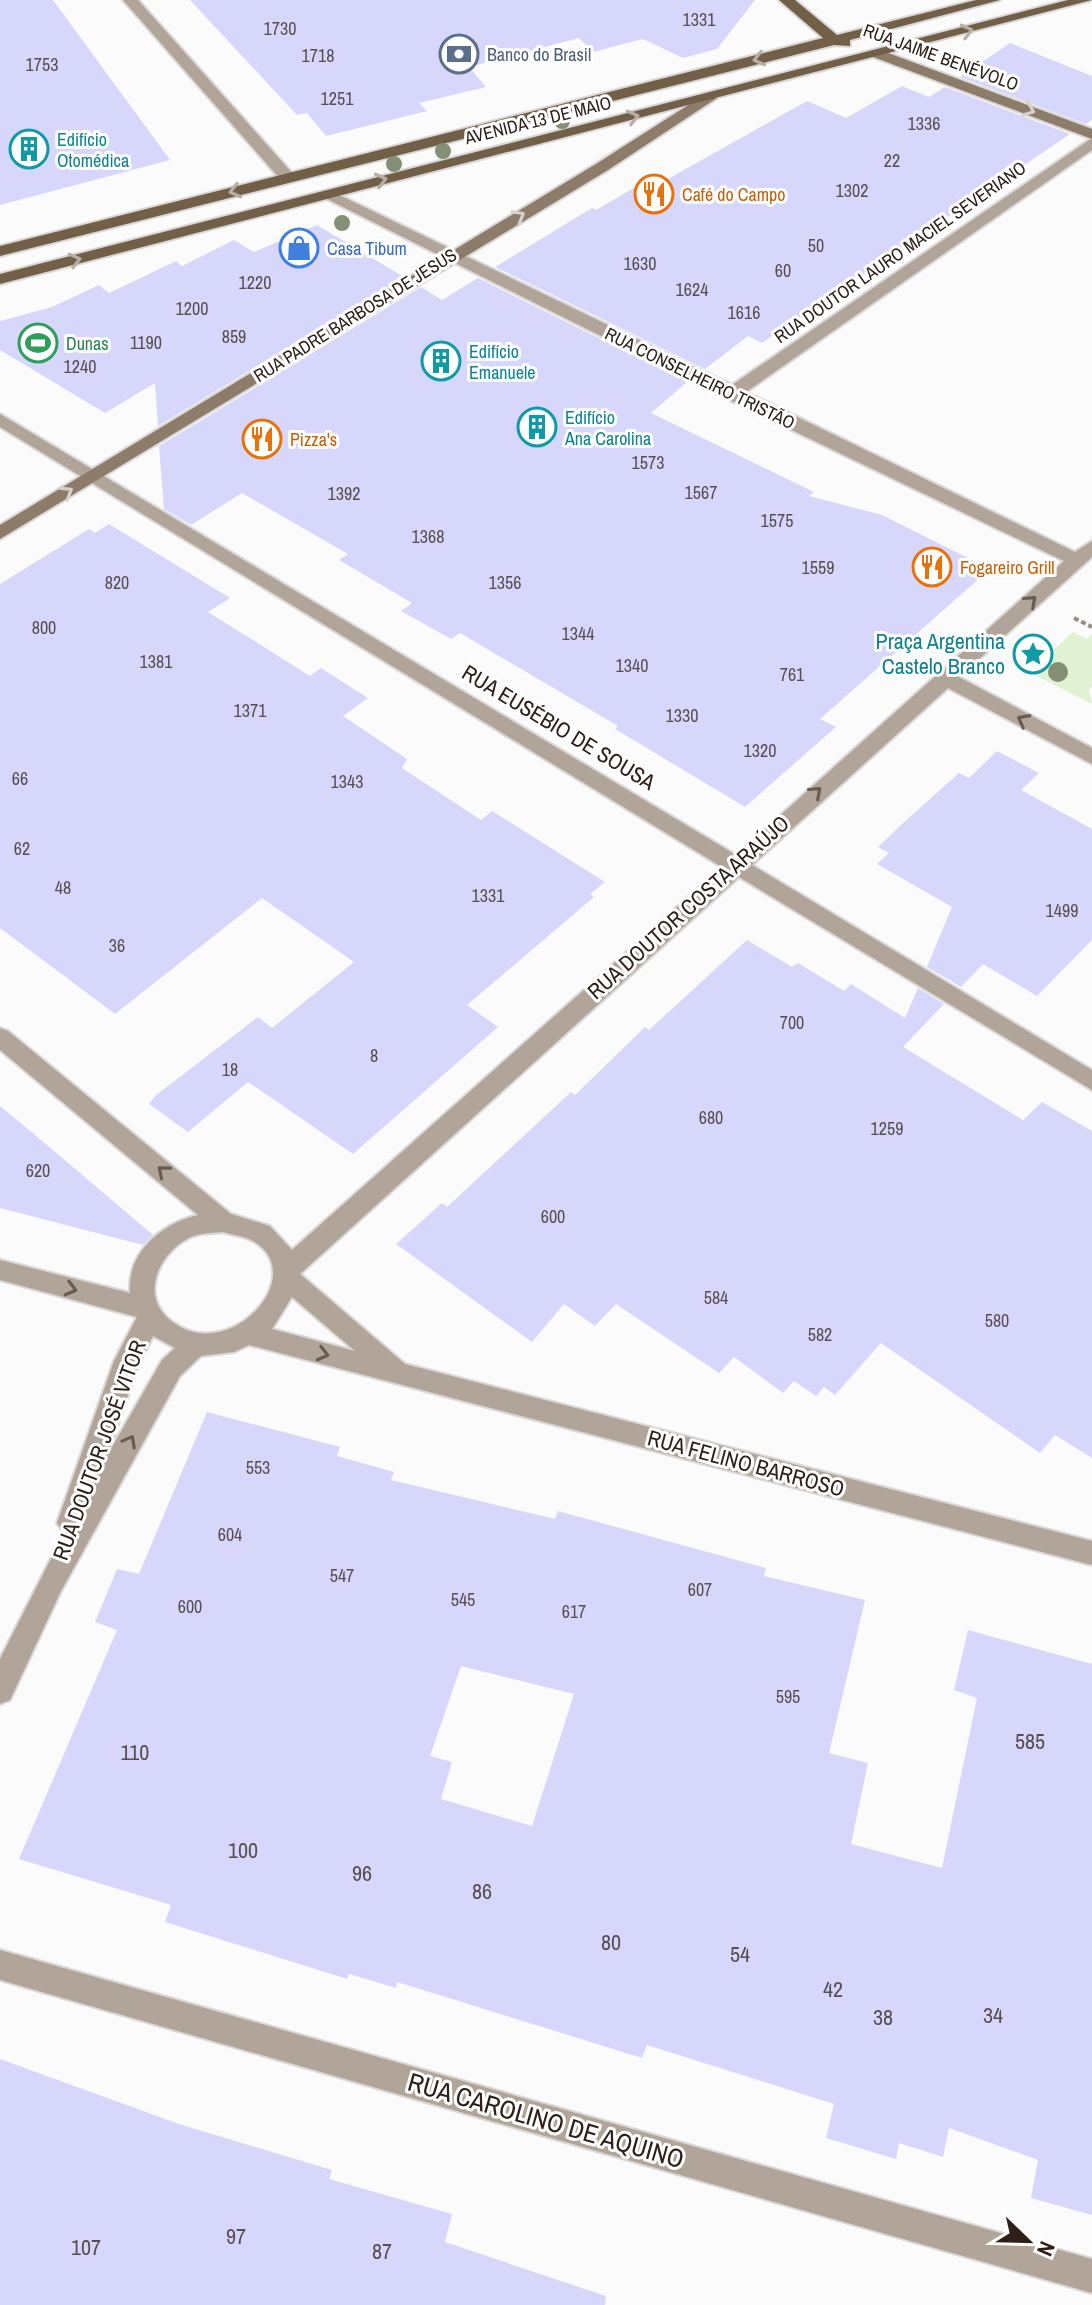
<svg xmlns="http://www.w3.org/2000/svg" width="1092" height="2305" viewBox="0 0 1092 2305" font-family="'Archivo Narrow',sans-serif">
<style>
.green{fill:#e1f1d3}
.building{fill:#d7d7fc;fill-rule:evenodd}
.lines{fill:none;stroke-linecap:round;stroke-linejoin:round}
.street-casing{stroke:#dad8d7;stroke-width:4}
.secondary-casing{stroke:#dad8d7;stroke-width:4}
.primary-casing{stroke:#dad8d7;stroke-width:4}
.path{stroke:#948d89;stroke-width:4;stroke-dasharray:5 3;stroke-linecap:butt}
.street{fill:#b0a598;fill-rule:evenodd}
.secondary{fill:#8c7c69;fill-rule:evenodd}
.primary{fill:#725f48;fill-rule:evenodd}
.tree{fill:#848f75}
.oneway{stroke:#b8afa4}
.oneway2{stroke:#d7d1ca}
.oneway3{stroke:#685c52}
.labels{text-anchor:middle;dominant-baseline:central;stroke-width:6;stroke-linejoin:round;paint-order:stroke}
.number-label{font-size:18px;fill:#584e52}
.far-service-label{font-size:18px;fill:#4e5e75;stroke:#fff;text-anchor:start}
.far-street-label{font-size:18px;fill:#2e2019;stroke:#fff}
.far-culture-label{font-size:18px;fill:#0d838f;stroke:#fff;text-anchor:start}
.far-food-label{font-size:18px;fill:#c56008;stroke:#fff;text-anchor:start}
.far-shop-label{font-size:18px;fill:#366cbe;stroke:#fff;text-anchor:start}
.far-leisure-label{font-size:18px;fill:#27864d;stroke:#fff;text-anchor:start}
.culture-label{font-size:22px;fill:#0d838f;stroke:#fff;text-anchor:end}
.street-label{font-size:22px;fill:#2e2019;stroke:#fff}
.near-number-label{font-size:22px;fill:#584e52}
.near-street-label{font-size:26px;fill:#2e2019;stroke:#fff}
</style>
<rect width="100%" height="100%" fill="#fbfbfb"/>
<path class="green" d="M1073 632 1087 639 1092 634V686L1089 690 1092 704 1029 672Z"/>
<g class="building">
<path d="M0 0H53L170 160 0 205Z"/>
<path d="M190 0H755L717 49 683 58 643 39 593 52 579 38 469 67 486 87 419 103 427 111 326 136 307 113 297 115Z"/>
<path d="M1010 43 1092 76V120L1086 124 960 77Z"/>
<path d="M902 86 929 97 945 87 1070 134 762 343 748 336 705 369 495 267 592 208 596 210 649 179 659 184 807 101 846 118Z"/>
<path d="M317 225 404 277 158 426 155 383 105 413 0 350V321L52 307 99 285 109 293 176 261 182 266 234 240 254 252Z"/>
<path d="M478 278 687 382 651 413 814 492 809 496 882 515 990 569 820 719 836 727 745 807 615 729 618 726 460 633 451 639 401 611 412 603 339 560 348 554 242 493 191 525 164 509 159 446 421 287 442 300Z"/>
<path d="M109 524 230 598 208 612 310 676 321 668 368 698 343 716 407 759 402 768 481 820 492 811 605 882 590 894 594 897 467 1005 498 1027 353 1154 248 1082 188 1132 149 1104 155 1096 258 1017 272 1028 354 962 262 898 115 1014 0 928V584L89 529 95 533Z"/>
<path d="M997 751 1039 773 1021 790 1092 829V940L1037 996 983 964 961 987 927 967 952 907 877 864 889 853 878 847 902 824 959 773 969 778Z"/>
<path d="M747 940 792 967 798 963 844 991 851 984 905 1018 918 988 944 1004 903 1047 1023 1120 1042 1102 1092 1131V1458L1055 1435 1040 1453 881 1343 835 1395 824 1387 816 1396 794 1381 783 1393 734 1357 719 1373 616 1304 595 1326 564 1304 532 1342 396 1244 442 1203 447 1207 571 1092 575 1095 645 1027 649 1030Z"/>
<path d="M0 1106 47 1145 153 1235 143 1245 0 1208Z"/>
<path d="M207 1412 340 1447 337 1456 394 1472 391 1480 555 1519 558 1511 766 1568 764 1576 865 1600 829 1753 868 1763 851 1844 942 1868 977 1698 954 1690 968 1630 1092 1664V2215L1031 2198 1038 2160 949 2128 943 2157 899 2143 896 2159 826 2138 834 2104 647 2045 642 2058 397 1982 396 1988 349 1974 347 1979 165 1922 171 1905 19 1859 117 1630 95 1622 117 1569 139 1574ZM461 1666 574 1694 532 1826 441 1799 452 1762 430 1756Z"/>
<path d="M0 2059 179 2124 332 2170 329 2179 452 2214 445 2242 606 2296 605 2305H0Z"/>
</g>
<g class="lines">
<g class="street-casing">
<g id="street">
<path d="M123 0H138L293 174V180H281Z"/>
<path d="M1092 138V150L746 392 1075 552 1092 541V557L959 677 1092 748V764L948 688 752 865 1092 1070V1090L739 877 300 1274 405 1364 1092 1541V1565L249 1345 234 1352 201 1356 180 1376 61 1591 10 1700 0 1704V1659L64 1533 57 1523 114 1361 137 1317 0 1280V1260L130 1293C127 1252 161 1224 198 1215L0 1050V1028L8 1031 231 1214 270 1226 292 1250 722 867 0 427V414L736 855 1064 561 725 398 317 194 331 191 732 385ZM223 1232C232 1235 245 1236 253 1241 312 1275 228 1368 170 1320 140 1296 158 1255 187 1239 197 1233 211 1233 223 1232ZM292 1297 355 1351 272 1329ZM153 1336 175 1348 162 1360 107 1456 139 1363Z"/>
<path d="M0 1950 1092 2259V2293L0 1980Z"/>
</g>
</g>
<g class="secondary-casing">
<g id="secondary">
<path d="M873 51H883L1092 129V139L873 57Z"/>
<path d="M704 95 717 98 608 170 0 539V525L596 164Z"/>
</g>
</g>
<g class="primary-casing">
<g id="primary">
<path d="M779 0H795L837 35 976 0H1000L850 40V46L834 45 0 256V246L823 38Z"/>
<path d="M1068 0H1092L0 284V274Z"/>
</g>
</g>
<path class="path" d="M1074 618 1092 627"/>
<use href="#street" class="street"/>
<use href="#secondary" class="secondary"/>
<use href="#primary" class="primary"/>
</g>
<g class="tree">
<circle cx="562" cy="121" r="8"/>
<circle cx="443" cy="151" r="8"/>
<circle cx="394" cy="164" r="8"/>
<circle cx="342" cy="223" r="8"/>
<circle cx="1058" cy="672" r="10"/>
</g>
<defs><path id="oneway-chevron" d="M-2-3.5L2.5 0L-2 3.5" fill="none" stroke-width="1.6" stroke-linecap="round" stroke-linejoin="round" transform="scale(2)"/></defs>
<g class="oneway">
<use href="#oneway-chevron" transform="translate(967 31) rotate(-15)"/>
<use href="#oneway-chevron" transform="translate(759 59) rotate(166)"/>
<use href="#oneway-chevron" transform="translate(633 117) rotate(-14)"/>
<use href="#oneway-chevron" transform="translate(381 180) rotate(-14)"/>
<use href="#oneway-chevron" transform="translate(235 191) rotate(166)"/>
<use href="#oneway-chevron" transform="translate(75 260) rotate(-15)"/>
</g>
<g class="oneway2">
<use href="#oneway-chevron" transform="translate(1029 110) rotate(21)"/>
<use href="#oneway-chevron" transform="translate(519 216) rotate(-30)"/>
<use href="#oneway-chevron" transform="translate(67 492) rotate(-31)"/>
</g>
<g class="oneway3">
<use href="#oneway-chevron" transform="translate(1031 601) rotate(-42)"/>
<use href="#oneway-chevron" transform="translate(1023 720) rotate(-152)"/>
<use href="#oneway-chevron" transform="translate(816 792) rotate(-42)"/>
<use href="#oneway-chevron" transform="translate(163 1171) rotate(-140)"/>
<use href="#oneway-chevron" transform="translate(71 1289) rotate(15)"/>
<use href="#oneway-chevron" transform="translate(323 1354) rotate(14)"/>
<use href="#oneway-chevron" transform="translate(130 1441) rotate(-61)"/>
</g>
<defs>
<g id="bank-ring" transform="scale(2)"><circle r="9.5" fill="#fff" stroke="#5c6f8a" stroke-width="1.5"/><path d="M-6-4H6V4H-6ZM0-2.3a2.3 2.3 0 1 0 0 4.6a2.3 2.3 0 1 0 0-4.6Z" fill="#5c6f8a"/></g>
<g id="building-ring" transform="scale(2)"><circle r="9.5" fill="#fff" stroke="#0f9aa8" stroke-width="1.5"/><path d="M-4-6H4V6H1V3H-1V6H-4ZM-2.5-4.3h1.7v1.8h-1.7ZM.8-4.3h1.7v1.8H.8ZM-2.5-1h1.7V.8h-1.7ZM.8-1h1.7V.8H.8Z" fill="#0f9aa8"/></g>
<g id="restaurant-ring" transform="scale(2)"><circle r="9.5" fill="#fff" stroke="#e8710a" stroke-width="1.5"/><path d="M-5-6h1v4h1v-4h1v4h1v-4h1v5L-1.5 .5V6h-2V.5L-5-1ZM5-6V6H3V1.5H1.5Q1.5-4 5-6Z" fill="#e8710a"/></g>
<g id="shop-ring" transform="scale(2)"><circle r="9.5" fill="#fff" stroke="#3f7fe0" stroke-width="1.5"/><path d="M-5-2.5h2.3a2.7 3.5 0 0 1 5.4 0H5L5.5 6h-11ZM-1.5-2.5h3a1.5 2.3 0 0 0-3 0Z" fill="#3f7fe0"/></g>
<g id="stadium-ring" transform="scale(2)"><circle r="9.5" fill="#fff" stroke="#2e9e5b" stroke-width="1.5"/><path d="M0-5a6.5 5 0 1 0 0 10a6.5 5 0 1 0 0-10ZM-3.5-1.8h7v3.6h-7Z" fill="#2e9e5b"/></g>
<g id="sight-ring" transform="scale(2)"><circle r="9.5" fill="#fff" stroke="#0f9aa8" stroke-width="1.5"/><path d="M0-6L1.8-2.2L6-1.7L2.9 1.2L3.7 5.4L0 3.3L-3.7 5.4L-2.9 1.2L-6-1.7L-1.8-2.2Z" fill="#0f9aa8"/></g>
</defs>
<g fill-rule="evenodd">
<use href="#bank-ring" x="459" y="54"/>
<use href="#building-ring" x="29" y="149"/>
<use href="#restaurant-ring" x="654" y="194"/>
<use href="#shop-ring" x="299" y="248"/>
<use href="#stadium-ring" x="38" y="343"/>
<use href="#building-ring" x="441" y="361"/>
<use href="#building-ring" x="537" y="427"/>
<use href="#restaurant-ring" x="262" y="439"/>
<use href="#restaurant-ring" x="932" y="567"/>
<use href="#sight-ring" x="1033" y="654"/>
</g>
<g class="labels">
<g class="number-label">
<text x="699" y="19">1331</text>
<text x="280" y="28">1730</text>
<text x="318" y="55">1718</text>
<text x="42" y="64">1753</text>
<text x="337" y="98">1251</text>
<text x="924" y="123">1336</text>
<text x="892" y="160">22</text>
<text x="852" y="190">1302</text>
<text x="816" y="245">50</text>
<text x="640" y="263">1630</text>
<text x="783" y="270">60</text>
<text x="255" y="282">1220</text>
<text x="692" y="289">1624</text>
<text x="192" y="308">1200</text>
<text x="744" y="312">1616</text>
<text x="234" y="336">859</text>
<text x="146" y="342">1190</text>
<text x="80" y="366">1240</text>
<text x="648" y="462">1573</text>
<text x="701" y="492">1567</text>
<text x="344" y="493">1392</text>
<text x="777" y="520">1575</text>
<text x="428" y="536">1368</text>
<text x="818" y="567">1559</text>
<text x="117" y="582">820</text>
<text x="505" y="582">1356</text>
<text x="44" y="627">800</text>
<text x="578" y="633">1344</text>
<text x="156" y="661">1381</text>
<text x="632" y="665">1340</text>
<text x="792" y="674">761</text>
<text x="250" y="710">1371</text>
<text x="682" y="715">1330</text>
<text x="760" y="750">1320</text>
<text x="20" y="778">66</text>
<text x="347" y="781">1343</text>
<text x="22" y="848">62</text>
<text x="63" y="887">48</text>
<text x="488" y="895">1331</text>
<text x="1062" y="910">1499</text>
<text x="117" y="945">36</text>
<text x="792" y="1022">700</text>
<text x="374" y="1055">8</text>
<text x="230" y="1069">18</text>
<text x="711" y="1117">680</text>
<text x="887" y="1128">1259</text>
<text x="38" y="1170">620</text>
<text x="553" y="1216">600</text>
<text x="716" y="1297">584</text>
<text x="997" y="1320">580</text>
<text x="820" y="1334">582</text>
<text x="258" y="1467">553</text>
<text x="230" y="1534">604</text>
<text x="342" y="1575">547</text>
<text x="700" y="1589">607</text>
<text x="463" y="1599">545</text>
<text x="190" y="1606">600</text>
<text x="574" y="1611">617</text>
<text x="788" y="1696">595</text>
</g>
<g class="far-service-label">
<text x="487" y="54">Banco do Brasil</text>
</g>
<g class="far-street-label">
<text transform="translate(941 57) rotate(20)">RUA JAIME BENÉVOLO</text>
<text transform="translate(538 120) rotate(-14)">AVENIDA 13 DE MAIO</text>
<text transform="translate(900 252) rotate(-35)">RUA DOUTOR LAURO MACIEL SEVERIANO</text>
<text transform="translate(355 315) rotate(-32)">RUA PADRE BARBOSA DE JESUS</text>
<text transform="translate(700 378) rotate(26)">RUA CONSELHEIRO TRISTÃO</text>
</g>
<g class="far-culture-label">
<text x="57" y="139">Edifício<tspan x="57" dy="21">Otomédica</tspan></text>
<text x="469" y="351">Edifício<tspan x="469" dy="21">Emanuele</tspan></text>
<text x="565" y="417">Edifício<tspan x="565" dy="21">Ana Carolina</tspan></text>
</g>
<g class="far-food-label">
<text x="682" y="194">Café do Campo</text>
<text x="290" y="439">Pizza's</text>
<text x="960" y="567">Fogareiro Grill</text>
</g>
<g class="far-shop-label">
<text x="327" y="248">Casa Tibum</text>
</g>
<g class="far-leisure-label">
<text x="66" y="343">Dunas</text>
</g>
<g class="culture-label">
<text x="1005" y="641">Praça Argentina<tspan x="1005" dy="25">Castelo Branco</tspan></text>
</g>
<g class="street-label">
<text transform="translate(559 727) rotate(31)">RUA EUSÉBIO DE SOUSA</text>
<text transform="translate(688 907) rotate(-42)">RUA DOUTOR COSTA ARAÚJO</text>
<text transform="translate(99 1450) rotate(-70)">RUA DOUTOR JOSÉ VITOR</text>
<text transform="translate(746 1463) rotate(15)">RUA FELINO BARROSO</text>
</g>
<g class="near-number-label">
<text x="1030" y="1741">585</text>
<text x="135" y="1752">110</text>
<text x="243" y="1850">100</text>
<text x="362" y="1873">96</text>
<text x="482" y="1891">86</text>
<text x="611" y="1942">80</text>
<text x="740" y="1954">54</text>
<text x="833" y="1989">42</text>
<text x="993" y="2015">34</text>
<text x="883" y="2017">38</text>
<text x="236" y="2236">97</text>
<text x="86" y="2247">107</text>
<text x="382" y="2251">87</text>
</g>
<g class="near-street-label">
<text transform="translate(546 2120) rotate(16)">RUA CAROLINO DE AQUINO</text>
</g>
</g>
<g transform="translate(1028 2241) rotate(113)" stroke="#ffffff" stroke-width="6" paint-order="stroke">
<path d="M0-6L14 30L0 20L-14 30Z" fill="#2e2019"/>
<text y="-12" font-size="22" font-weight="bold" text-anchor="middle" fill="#2e2019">N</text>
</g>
</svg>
